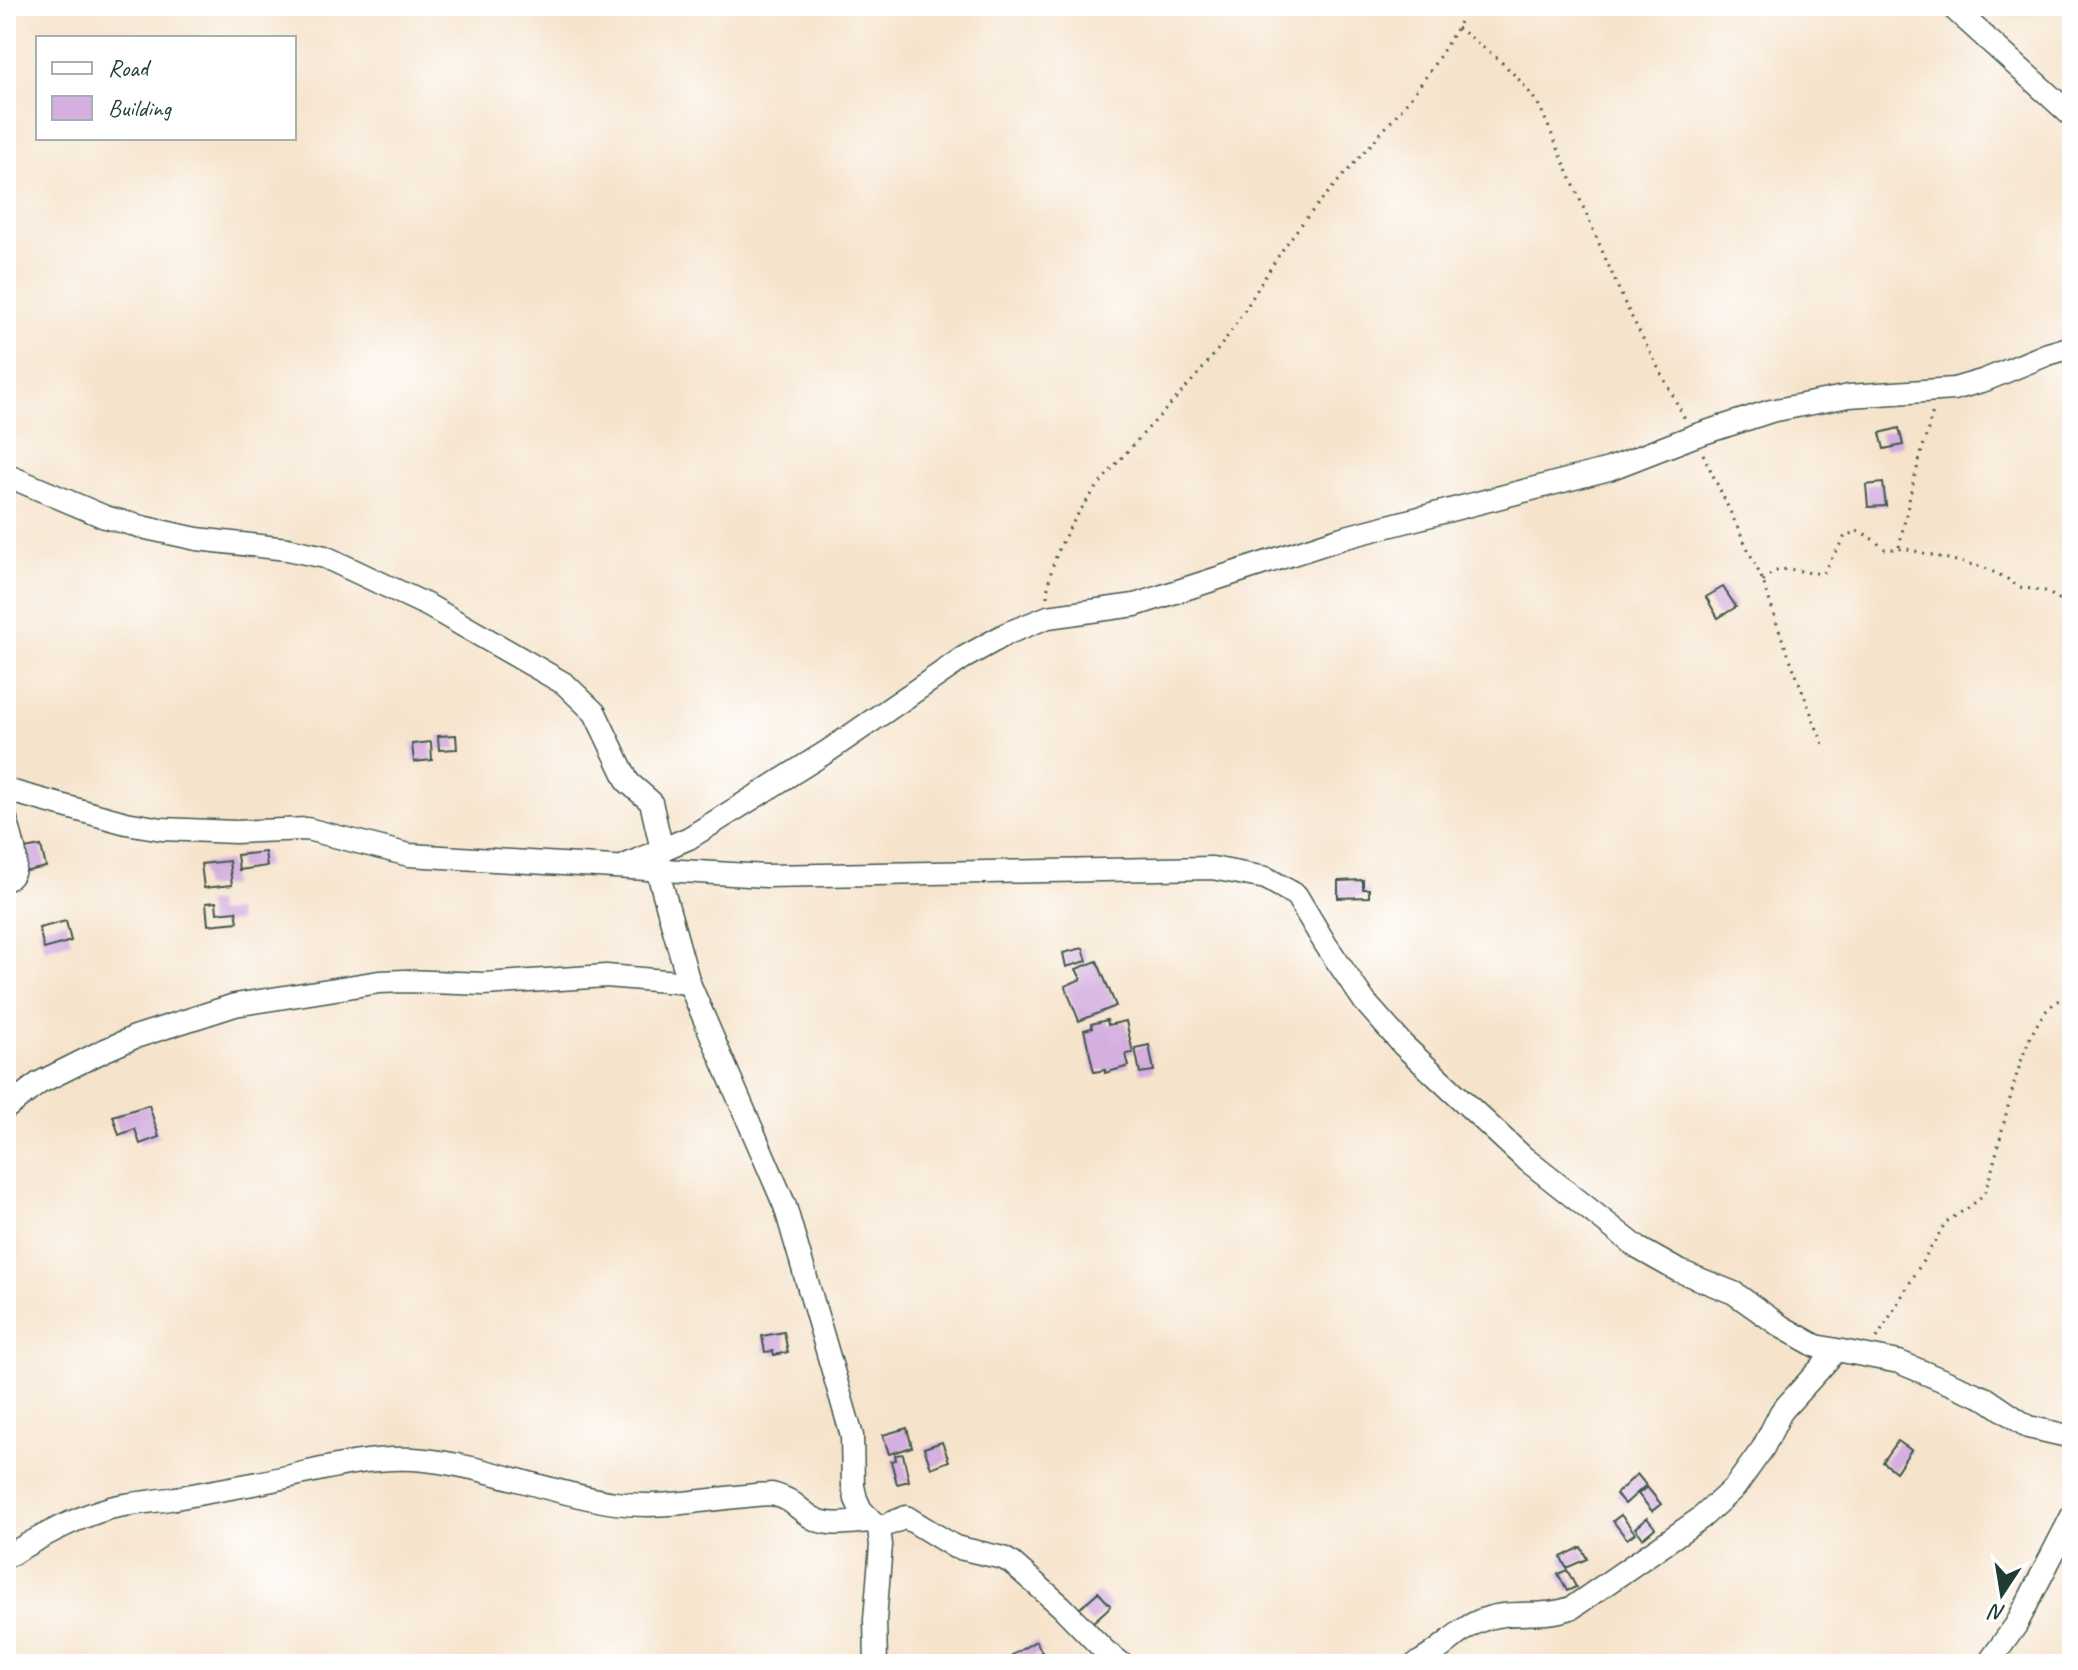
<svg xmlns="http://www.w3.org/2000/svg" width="2078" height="1670" viewBox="0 0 2078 1670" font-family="Caveat,sans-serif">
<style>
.building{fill:#d4afdf}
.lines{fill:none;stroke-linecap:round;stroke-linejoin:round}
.minor-casing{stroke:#3f564b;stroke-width:25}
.path{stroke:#3f564b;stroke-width:3;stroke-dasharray:2 6;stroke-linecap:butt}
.minor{stroke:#fff;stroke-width:22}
</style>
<rect width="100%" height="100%" fill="#fff"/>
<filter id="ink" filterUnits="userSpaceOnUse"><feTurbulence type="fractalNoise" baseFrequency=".0125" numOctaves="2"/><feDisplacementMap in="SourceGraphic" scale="16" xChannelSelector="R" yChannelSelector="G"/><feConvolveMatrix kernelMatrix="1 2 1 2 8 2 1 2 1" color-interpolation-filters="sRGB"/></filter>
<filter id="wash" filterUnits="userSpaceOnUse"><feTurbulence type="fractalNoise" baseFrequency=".006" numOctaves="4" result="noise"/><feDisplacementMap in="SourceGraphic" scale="32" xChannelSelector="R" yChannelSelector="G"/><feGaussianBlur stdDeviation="1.8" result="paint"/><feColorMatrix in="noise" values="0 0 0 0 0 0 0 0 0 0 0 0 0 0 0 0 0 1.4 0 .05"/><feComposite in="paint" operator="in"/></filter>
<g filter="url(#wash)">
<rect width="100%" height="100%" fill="#f6e3cb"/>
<g id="blocks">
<g class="building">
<path d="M1899 428 1903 445 1884 449 1880 433Z"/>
<path d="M1883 483 1886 506 1868 507 1866 485Z"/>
<path d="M1723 587 1736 607 1718 618 1706 597Z"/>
<path d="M456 735 457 749 439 750 438 736Z"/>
<path d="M431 742 432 760 414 762 412 744Z"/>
<path d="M41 846 46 867 23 872 19 850Z"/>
<path d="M265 852 267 866 239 870 237 855Z"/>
<path d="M229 861 232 885 204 888 201 864Z"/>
<path d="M1363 880V889H1369V897L1338 898V881Z"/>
<path d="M216 902 217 913 236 911 238 922 208 925 206 903Z"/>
<path d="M66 921 71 941 44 949 39 928Z"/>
<path d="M1083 948 1087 961 1066 967 1063 953Z"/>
<path d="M1097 961 1116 1006 1079 1021 1065 986 1081 979 1076 969Z"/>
<path d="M1107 1020 1108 1025 1126 1021 1133 1053 1126 1054 1129 1066 1105 1073V1070L1094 1072 1084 1030 1092 1028 1091 1024Z"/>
<path d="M1149 1045 1154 1071 1140 1073 1135 1048Z"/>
<path d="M149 1105 159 1137 140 1144 135 1129 119 1135 113 1116Z"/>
<path d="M784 1332 788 1352 774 1355 773 1351 765 1352 762 1336Z"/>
<path d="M907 1428 912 1447 889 1454 883 1435Z"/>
<path d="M1898 1441 1911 1450 1896 1472 1883 1462Z"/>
<path d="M942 1442 949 1461 931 1468 924 1448Z"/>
<path d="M903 1454 909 1481 897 1484 891 1461 896 1460 895 1455Z"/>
<path d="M1637 1474 1646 1485 1625 1504 1616 1494Z"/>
<path d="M1647 1487 1661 1504 1652 1511 1638 1494Z"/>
<path d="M1621 1515 1635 1533 1627 1539 1613 1521Z"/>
<path d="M1647 1518 1655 1528 1643 1538 1635 1528Z"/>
<path d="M1581 1547 1587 1559 1566 1568 1561 1557Z"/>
<path d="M1567 1570 1576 1587 1567 1591 1558 1574Z"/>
<path d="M1098 1592 1111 1606 1092 1623 1079 1609Z"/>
<path d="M1036 1641 1042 1652 1017 1664 1012 1655Z"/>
</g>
</g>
</g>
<g filter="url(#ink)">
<use href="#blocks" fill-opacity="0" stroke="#3f564b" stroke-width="2"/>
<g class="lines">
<g class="minor-casing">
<g id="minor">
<path d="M1951 6 2072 116"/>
<path d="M6 475 105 517 146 528 197 539 287 549 325 557 429 606 565 684 595 713 628 782 651 802 662 850"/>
<path d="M6 790 126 823 162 829 235 832 307 829 409 855 766 876 1212 868 1266 878 1296 895 1326 945 1365 1002 1403 1045 1523 1157 1638 1248 1677 1270 1734 1293 1782 1327 1816 1346 1899 1362 1987 1399 2028 1427 2072 1437"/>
<path d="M6 819C10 836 25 868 6 880"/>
<path d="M626 865 689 838 828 751 963 658 1008 633 1048 617 1135 605 1342 538 1609 469 1694 436 1771 411 1849 396 1954 389 1985 380 2048 354 2072 347"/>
<path d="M657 869 689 983 785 1206 852 1436 853 1486 856 1499 861 1510 879 1528 881 1545 875 1620 876 1664"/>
<path d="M6 1108 39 1083 103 1051 135 1037 235 1005 379 982 405 981 484 984 606 976 689 983"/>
<path d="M879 1528 906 1517 955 1547 1003 1558 1012 1563 1061 1606 1105 1651 1122 1664"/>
<path d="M6 1557C38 1538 74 1518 110 1508 129 1503 150 1502 170 1499 197 1494 225 1489 253 1484 307 1474 359 1456 414 1459 483 1464 547 1493 615 1503 667 1510 720 1496 772 1494 794 1500 794 1506 811 1517 828 1528 852 1522 870 1521"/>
<path d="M1416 1664C1442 1652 1457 1628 1485 1619 1513 1609 1545 1619 1573 1607L1701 1518 1735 1487 1763 1448 1781 1412 1836 1351"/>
<path d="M1988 1664 2016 1625 2072 1516"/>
</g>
</g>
<g class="path">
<path d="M1457 28C1492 53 1515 70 1540 107L1626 306 1685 419"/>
<path d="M1703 454 1763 581 1780 633 1824 747"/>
<path d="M1899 547 1912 487 1933 411"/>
<path d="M1763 581C1783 559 1799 575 1823 573L1845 536 1857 531 1867 535 1885 549H1907L1985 568 2006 578 2019 587 2045 591 2064 602 2072 601"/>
<path d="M1047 597C1052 507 1164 421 1216 352 1247 312 1268 266 1300 226 1340 176 1387 131 1425 78 1441 55 1455 31 1469 6"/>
<path d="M1877 1338 1946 1222 1971 1206 1984 1194C2003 1144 2014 1050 2046 1011 2053 1003 2063 998 2072 994"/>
</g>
<use href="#minor" class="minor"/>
</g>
</g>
<rect width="2078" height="1670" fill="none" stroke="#fff" stroke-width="32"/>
<rect x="36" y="36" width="260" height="104" fill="#ffffff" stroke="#a5b1ae" stroke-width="2"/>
<rect x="52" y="62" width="40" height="12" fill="#ffffff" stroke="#a5b1ae" stroke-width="2"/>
<text x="108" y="76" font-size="24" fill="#1f3d34">Road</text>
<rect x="52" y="96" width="40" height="24" fill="#d4afdf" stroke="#a5b1ae" stroke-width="2"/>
<text x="108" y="116" font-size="24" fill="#1f3d34">Building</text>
<g transform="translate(2002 1594) rotate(192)" stroke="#ffffff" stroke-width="6" paint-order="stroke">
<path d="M0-6L14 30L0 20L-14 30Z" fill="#1f3d34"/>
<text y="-12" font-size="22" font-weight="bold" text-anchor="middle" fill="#1f3d34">N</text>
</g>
</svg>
